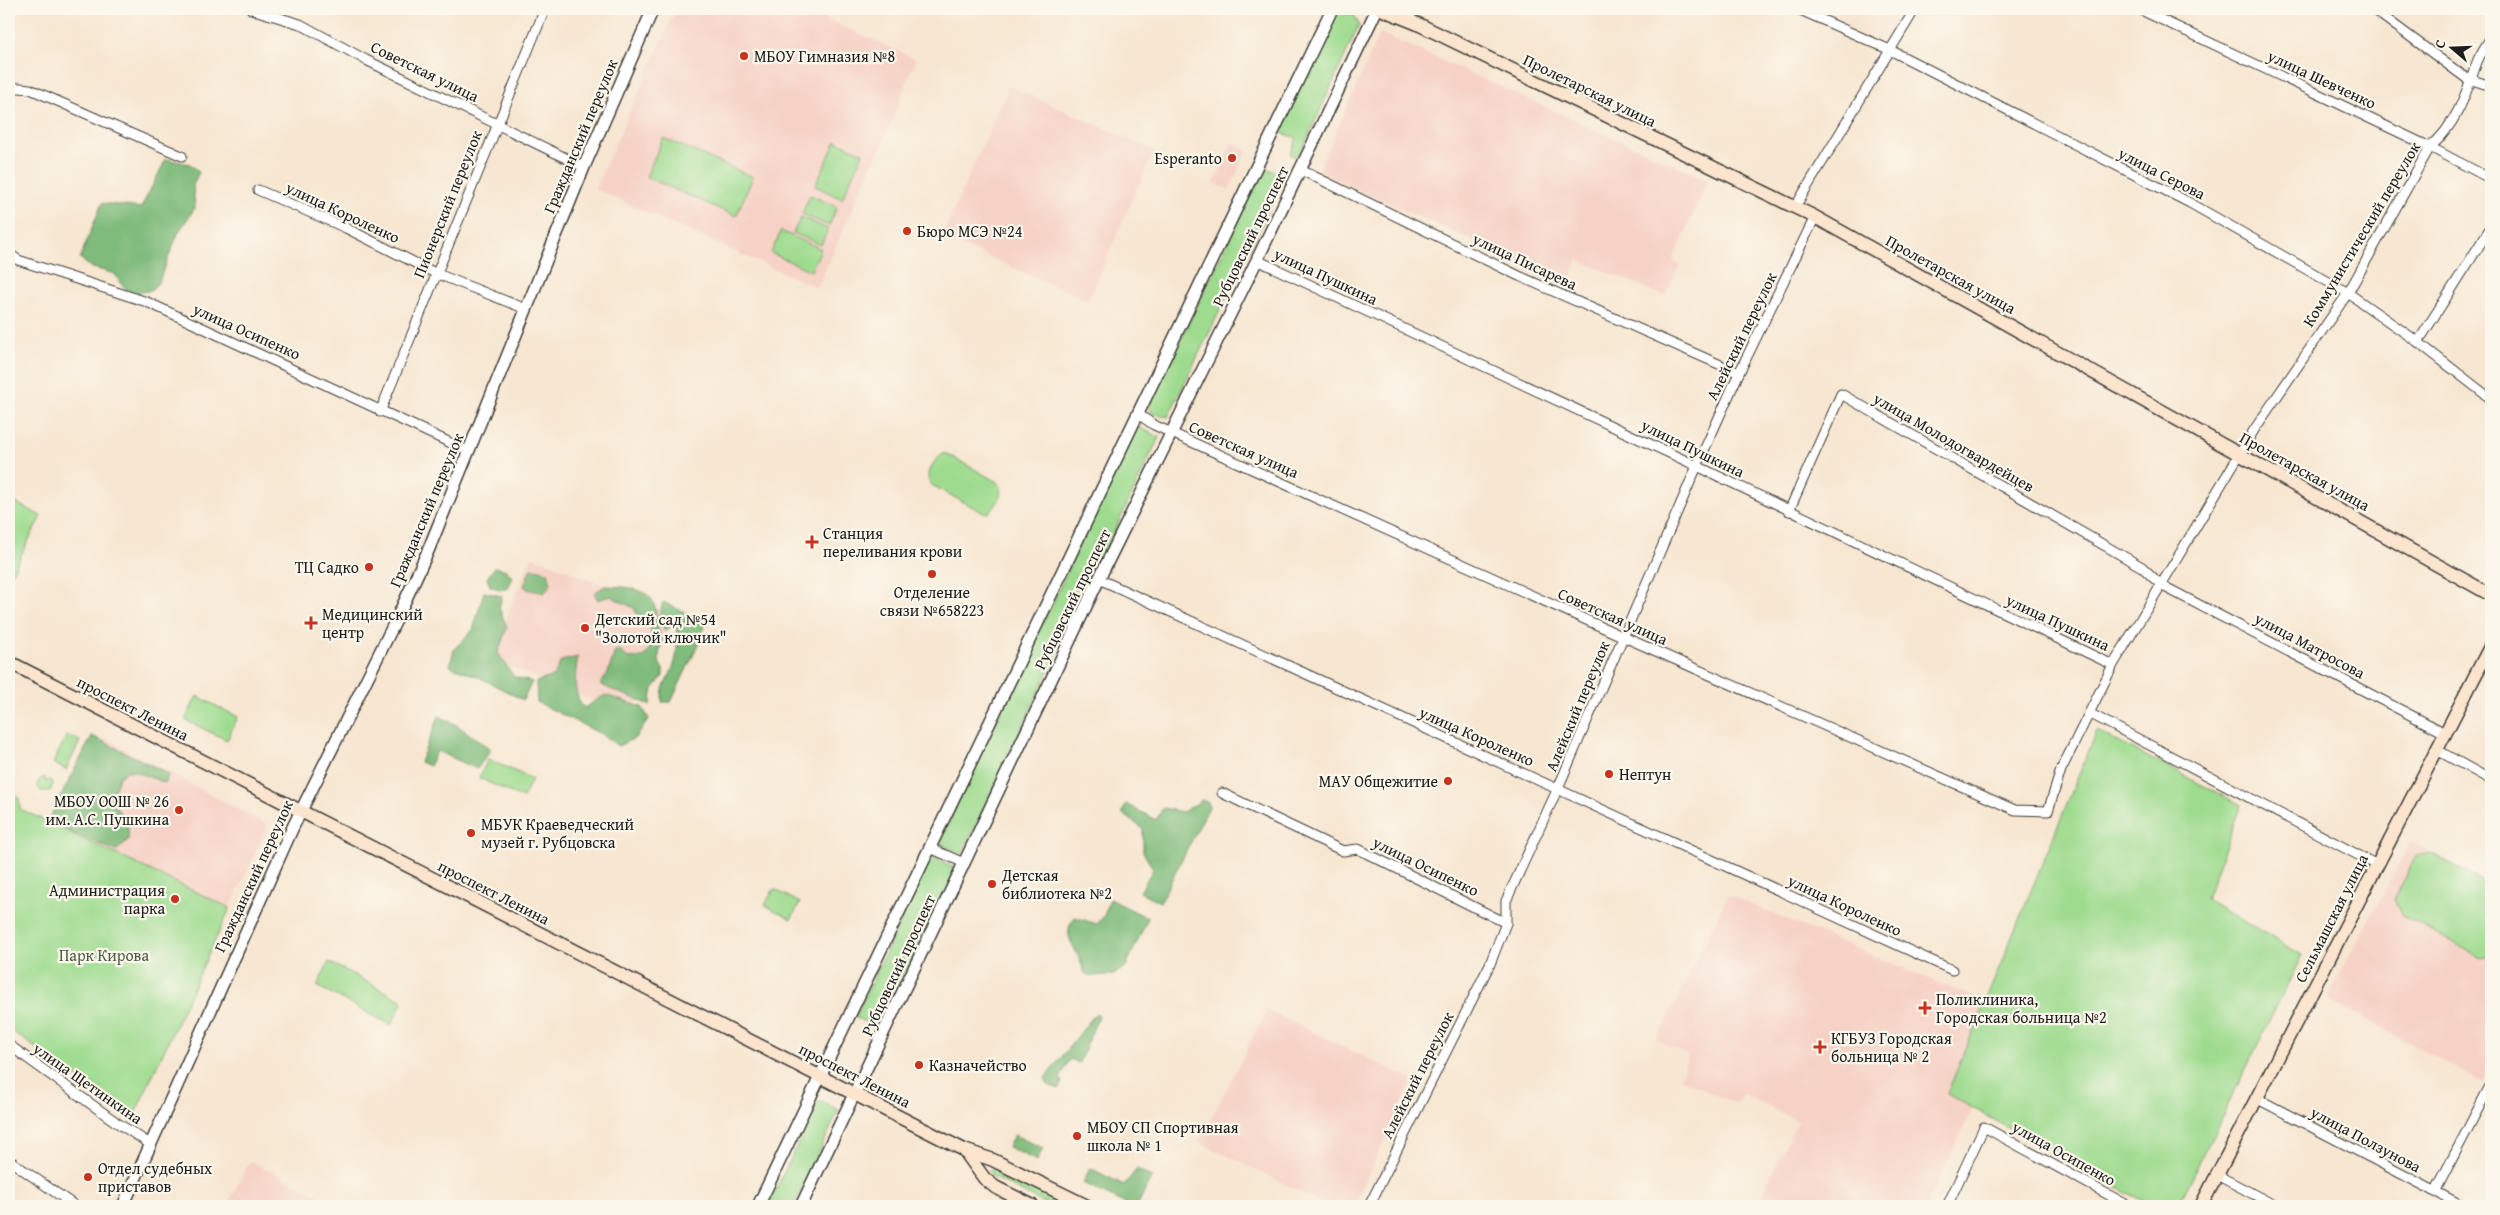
<svg xmlns="http://www.w3.org/2000/svg" width="2500" height="1215" viewBox="0 0 2500 1215" font-family="'Gentium Book Plus',serif">
<style>
.built{fill:#f6d1c5}
.green{fill:#9fdb8f;stroke:#5e7c56}
.forest{fill:#7fbb7a;stroke:#4e6c4b}
.lines{fill:none;stroke-linecap:round;stroke-linejoin:round}
.minor-casing{stroke:#3d3a37;stroke-width:11}
.tertiary-casing{stroke:#3d3a37;stroke-width:14}
.secondary-casing{stroke:#3d3a37;stroke-width:15}
.minor{stroke:#fff;stroke-width:9}
.tertiary{stroke:#fff;stroke-width:11}
.secondary{stroke:#fce5cf;stroke-width:12}
.poi-dot{fill:#c8321e;stroke:#fbf7ec;stroke-width:2}
.labels{text-anchor:middle;dominant-baseline:central;stroke-width:4.5;stroke-linejoin:round;paint-order:stroke}
.poi-label{font-size:16px;fill:#1c1c1c;stroke:#fbf7ec;text-anchor:start}
.street-label{font-size:16px;fill:#1c1c1c;stroke:#fbf7ec}
.park-label{font-size:16px;fill:#4a5f44;stroke:#fbf7ec}
</style>
<rect width="100%" height="100%" fill="#fbf7ec"/>
<filter id="ink" filterUnits="userSpaceOnUse"><feTurbulence type="fractalNoise" baseFrequency=".02" numOctaves="2"/><feDisplacementMap in="SourceGraphic" scale="10" xChannelSelector="R" yChannelSelector="G"/><feConvolveMatrix kernelMatrix="1 2 1 2 8 2 1 2 1" color-interpolation-filters="sRGB"/></filter>
<filter id="wash" filterUnits="userSpaceOnUse"><feTurbulence type="fractalNoise" baseFrequency=".0096" numOctaves="4" result="noise"/><feDisplacementMap in="SourceGraphic" scale="20" xChannelSelector="R" yChannelSelector="G"/><feGaussianBlur stdDeviation="1.12" result="paint"/><feColorMatrix in="noise" values="0 0 0 0 0 0 0 0 0 0 0 0 0 0 0 0 0 1.4 0 .05"/><feComposite in="paint" operator="in"/></filter>
<g filter="url(#wash)">
<rect width="100%" height="100%" fill="#f7e6d0"/>
<g class="built">
<path d="M676 9H822L829 12 826 19 916 59 891 123 817 288 595 189Z"/>
<path d="M1380 33 1708 180 1673 261 1680 265 1665 296 1578 260 1568 283 1318 172Z"/>
<path d="M1009 86 1154 150 1088 301 942 236Z"/>
<path d="M1232 143 1247 150 1229 190 1214 183Z"/>
<path d="M532 556 674 615 631 717 490 658Z"/>
<path d="M104 738 268 825 230 908 59 829Z"/>
<path d="M2411 842 2491 884V1067L2483 1083 2327 998Z"/>
<path d="M1728 895 1985 1002 1947 1093 1973 1108 1926 1206H1756L1798 1121 1744 1094 1736 1104 1680 1078 1689 1055 1657 1040Z"/>
<path d="M1267 1010 1413 1080 1353 1206H1329L1199 1142Z"/>
<path d="M250 1161 340 1206H227Z"/>
</g>
<g class="green">
<path d="M1338 12 1354 15 1359 25 1302 150 1298 155 1292 156 1290 154 1297 138 1279 132 1332 17Z"/>
<path d="M663 138 753 177 736 216 646 177Z"/>
<path d="M836 141 863 153 842 199 815 186Z"/>
<path d="M1264 167 1285 177 1168 417 1152 413 1149 406Z"/>
<path d="M810 195 837 207 829 226 802 214Z"/>
<path d="M801 217 828 229 821 245 793 233Z"/>
<path d="M781 231 821 249 811 271 771 253Z"/>
<path d="M1136 426 1159 437 962 854 939 843Z"/>
<path d="M942 454H947L999 483C1005 493 997 506 988 513L982 512 930 484C926 474 933 461 942 454Z"/>
<path d="M9 499 41 516 9 579Z"/>
<path d="M197 696 238 717 227 740 185 720Z"/>
<path d="M2097 731 2241 805 2206 899 2302 955 2178 1206H2152L1947 1094Z"/>
<path d="M67 735 80 741 66 770 53 763Z"/>
<path d="M488 759 532 779 523 798 479 778Z"/>
<path d="M45 777V781L51 780 53 784 50 791H41L37 785 39 780Z"/>
<path d="M9 793 19 797 20 809 230 908 133 1118 9 1029Z"/>
<path d="M2432 853 2491 887V956L2481 958 2402 915 2394 900 2416 856Z"/>
<path d="M932 856 956 869 880 1030 855 1017Z"/>
<path d="M774 889 800 903 791 919 765 905Z"/>
<path d="M329 962 403 1001 391 1025 317 986Z"/>
<path d="M819 1100 839 1110 793 1206H768Z"/>
<path d="M995 1166 1076 1206H1050L993 1177 989 1171Z"/>
</g>
<g class="forest">
<path d="M166 159 190 164 199 172 193 185 195 208 179 231 159 281 152 290C131 295 125 293 115 274L90 267 80 258 102 203 141 208Z"/>
<path d="M495 567 506 570 513 578 507 589H499L490 586 487 578Z"/>
<path d="M531 568 548 572 551 584 544 593 527 589 524 586Z"/>
<path d="M605 586C622 587 651 586 655 608 658 620 656 629 663 641 659 651 656 661 663 669V676L653 689 650 705C633 697 617 693 600 684L608 673 615 651 620 650 628 658 642 657 648 653C651 641 654 633 647 622L641 621 634 608 610 596 598 600 594 593Z"/>
<path d="M484 592 502 596 499 608 507 627 498 653 514 677 532 682 523 700 479 677 450 666 454 649 473 630Z"/>
<path d="M663 602 705 622 699 643 671 702H662C661 683 669 681 674 665 678 653 678 637 676 625L664 630 659 617Z"/>
<path d="M578 657C575 675 572 694 584 708L605 695 642 707 649 719 635 738 618 746 601 734 537 702 536 682 554 676 561 661Z"/>
<path d="M439 716 455 724 491 749 477 769 437 751 429 766 420 762Z"/>
<path d="M92 736 169 774 165 783 134 771H127L119 777 111 799C119 814 131 821 128 840L116 851 69 831 49 819Z"/>
<path d="M1202 800 1208 803 1209 807 1160 902 1140 892 1153 869 1143 852V829L1122 813 1126 804 1156 820 1163 808 1183 812Z"/>
<path d="M1110 899 1148 918 1126 966 1114 975 1089 976 1083 971C1080 947 1058 938 1075 917L1097 924 1104 916Z"/>
<path d="M1096 1013 1099 1015 1079 1063 1070 1059 1060 1078 1062 1081 1059 1089 1048 1085 1045 1078Z"/>
<path d="M1014 1135 1043 1148 1037 1161 1008 1147Z"/>
<path d="M1090 1168 1124 1185 1137 1169 1152 1177 1137 1206H1130L1083 1183Z"/>
</g>
</g>
<g filter="url(#ink)">
<g class="lines">
<g class="minor-casing">
<g id="minor">
<path d="M251 9 300 24 366 60 584 167"/>
<path d="M1798 9 1890 50 2190 203 2348 293 2418 342 2491 399"/>
<path d="M2139 9 2430 147 2491 179"/>
<path d="M2373 9 2466 78 2491 86"/>
<path d="M9 87 30 89 182 156"/>
<path d="M1301 170 1519 276 1739 373"/>
<path d="M258 190 346 228 435 273 526 309"/>
<path d="M1795 207 1915 9"/>
<path d="M9 253 18 260 147 302 468 451"/>
<path d="M1257 260 1697 466 2113 665"/>
<path d="M2418 342 2491 227"/>
<path d="M380 412 545 9"/>
<path d="M1138 414 1154 425 1624 637 2015 810 2048 811 2061 770 2113 665 2254 430 2348 293 2430 147C2455 127 2466 94 2476 65 2479 55 2486 46 2491 37"/>
<path d="M1789 511 1841 394 2142 567 2161 585 2445 733"/>
<path d="M1099 579 1952 970"/>
<path d="M2089 713 2377 865"/>
<path d="M2437 750 2491 780"/>
<path d="M1222 793 1343 851 1358 849 1506 923"/>
<path d="M930 848 964 863"/>
<path d="M9 1045 116 1122 150 1144"/>
<path d="M2256 1098 2463 1206"/>
<path d="M9 1160 75 1206"/>
<path d="M2217 1175 2276 1206"/>
<path d="M2435 1192 2491 1084"/>
<path d="M1369 1206 1490 964 1506 923V901L1558 788 1697 466 1739 373 1815 217"/>
<path d="M1947 1206 1984 1127 2129 1206"/>
</g>
</g>
<g class="tertiary-casing">
<g id="tertiary">
<path d="M1407 19 1413 9"/>
<path d="M123 1206 293 827 398 616 428 551 584 167 653 9"/>
<path d="M758 1206 1332 9"/>
<path d="M801 1206 1099 579 1257 260 1377 9"/>
</g>
</g>
<g class="secondary-casing">
<g id="secondary">
<path d="M1381 9 1418 24 1815 217 2491 595"/>
<path d="M9 662 964 1150 993 1160 1087 1206"/>
<path d="M964 1150 984 1178 995 1187 1033 1206"/>
<path d="M2201 1206 2491 645"/>
</g>
</g>
<use href="#minor" class="minor"/>
<use href="#tertiary" class="tertiary"/>
<use href="#secondary" class="secondary"/>
</g>
</g>
<g class="poi-dot">
<circle cx="744" cy="56" r="5"/>
<circle cx="1232" cy="158" r="5"/>
<circle cx="907" cy="231" r="5"/>
<path d="M809.5 534.5h5v5h5v5h-5v5h-5v-5h-5v-5h5z"/>
<circle cx="369" cy="567" r="5"/>
<circle cx="932" cy="574" r="5"/>
<path d="M308.5 615.5h5v5h5v5h-5v5h-5v-5h-5v-5h5z"/>
<circle cx="585" cy="628" r="5"/>
<circle cx="1609" cy="774" r="5"/>
<circle cx="1448" cy="781" r="5"/>
<circle cx="179" cy="810" r="5"/>
<circle cx="471" cy="833" r="5"/>
<circle cx="992" cy="884" r="5"/>
<circle cx="175" cy="899" r="5"/>
<path d="M1922.5 1000.5h5v5h5v5h-5v5h-5v-5h-5v-5h5z"/>
<path d="M1817.5 1039.5h5v5h5v5h-5v5h-5v-5h-5v-5h5z"/>
<circle cx="919" cy="1065" r="5"/>
<circle cx="1077" cy="1136" r="5"/>
<circle cx="88" cy="1177" r="5"/>
</g>
<g class="labels">
<g class="poi-label">
<text x="754" y="56">МБОУ Гимназия №8</text>
<text x="1222" y="158" text-anchor="end">Esperanto</text>
<text x="917" y="231">Бюро МСЭ №24</text>
<text x="823" y="533">Станция<tspan x="823" dy="18">переливания крови</tspan></text>
<text x="359" y="567" text-anchor="end">ТЦ Садко</text>
<text x="932" y="592" text-anchor="middle">Отделение<tspan x="932" dy="18">связи №658223</tspan></text>
<text x="322" y="614">Медицинский<tspan x="322" dy="18">центр</tspan></text>
<text x="595" y="619">Детский сад №54<tspan x="595" dy="18">"Золотой ключик"</tspan></text>
<text x="1619" y="774">Нептун</text>
<text x="1438" y="781" text-anchor="end">МАУ Общежитие</text>
<text x="169" y="801" text-anchor="end">МБОУ ООШ № 26<tspan x="169" dy="18">им. А.С. Пушкина</tspan></text>
<text x="481" y="824">МБУК Краеведческий<tspan x="481" dy="18">музей г. Рубцовска</tspan></text>
<text x="1002" y="875">Детская<tspan x="1002" dy="18">библиотека №2</tspan></text>
<text x="165" y="890" text-anchor="end">Администрация<tspan x="165" dy="18">парка</tspan></text>
<text x="1936" y="999">Поликлиника,<tspan x="1936" dy="18">Городская больница №2</tspan></text>
<text x="1831" y="1038">КГБУЗ Городская<tspan x="1831" dy="18">больница № 2</tspan></text>
<text x="929" y="1065">Казначейство</text>
<text x="1087" y="1127">МБОУ СП Спортивная<tspan x="1087" dy="18">школа № 1</tspan></text>
<text x="98" y="1168">Отдел судебных<tspan x="98" dy="18">приставов</tspan></text>
</g>
<g class="street-label">
<text transform="translate(425 71) rotate(26)">Советская улица</text>
<text transform="translate(2322 79) rotate(25)">улица Шевченко</text>
<text transform="translate(1590 90) rotate(26)">Пролетарская улица</text>
<text transform="translate(580 136) rotate(-67)">Гражданский переулок</text>
<text transform="translate(2162 173) rotate(27)">улица Серова</text>
<text transform="translate(447 204) rotate(-68)">Пионерский переулок</text>
<text transform="translate(343 212) rotate(25)">улица Короленко</text>
<text transform="translate(2361 234) rotate(-59)">Коммунистический переулок</text>
<text transform="translate(1250 236) rotate(-64)">Рубцовский проспект</text>
<text transform="translate(1525 261) rotate(25)">улица Писарева</text>
<text transform="translate(1951 274) rotate(29)">Пролетарская улица</text>
<text transform="translate(1326 276) rotate(25)">улица Пушкина</text>
<text transform="translate(247 331) rotate(24)">улица Осипенко</text>
<text transform="translate(1741 336) rotate(-64)">Алейский переулок</text>
<text transform="translate(1954 442) rotate(30)">улица Молодогвардейцев</text>
<text transform="translate(1693 448) rotate(26)">улица Пушкина</text>
<text transform="translate(1244 449) rotate(24)">Советская улица</text>
<text transform="translate(2305 471) rotate(29)">Пролетарская улица</text>
<text transform="translate(426 510) rotate(-67)">Гражданский переулок</text>
<text transform="translate(1072 599) rotate(-64)">Рубцовский проспект</text>
<text transform="translate(1613 616) rotate(24)">Советская улица</text>
<text transform="translate(2058 622) rotate(25)">улица Пушкина</text>
<text transform="translate(2310 645) rotate(28)">улица Матросова</text>
<text transform="translate(1577 706) rotate(-67)">Алейский переулок</text>
<text transform="translate(133 708) rotate(27)">проспект Ленина</text>
<text transform="translate(1477 736) rotate(24)">улица Короленко</text>
<text transform="translate(1426 866) rotate(26)">улица Осипенко</text>
<text transform="translate(253 876) rotate(-65)">Гражданский переулок</text>
<text transform="translate(494 892) rotate(27)">проспект Ленина</text>
<text transform="translate(1845 905) rotate(25)">улица Короленко</text>
<text transform="translate(2331 918) rotate(-63)">Сельмашская улица</text>
<text transform="translate(898 965) rotate(-65)">Рубцовский проспект</text>
<text transform="translate(855 1075) rotate(27)">проспект Ленина</text>
<text transform="translate(1417 1075) rotate(-63)">Алейский переулок</text>
<text transform="translate(88 1083) rotate(35)">улица Щетинкина</text>
<text transform="translate(2366 1139) rotate(28)">улица Ползунова</text>
<text transform="translate(2064 1153) rotate(29)">улица Осипенко</text>
</g>
<g class="park-label">
<text x="104" y="955">Парк Кирова</text>
</g>
</g>
<rect width="2500" height="1215" fill="none" stroke="#fbf7ec" stroke-width="30"/>
<g transform="translate(2452 48) rotate(289)" stroke="#fbf7ec" stroke-width="4" paint-order="stroke">
<path d="M0-4L9 19L0 12L-9 19Z" fill="#1c1c1c"/>
<text y="-8" font-size="14" font-weight="bold" text-anchor="middle" fill="#1c1c1c">С</text>
</g>
</svg>
